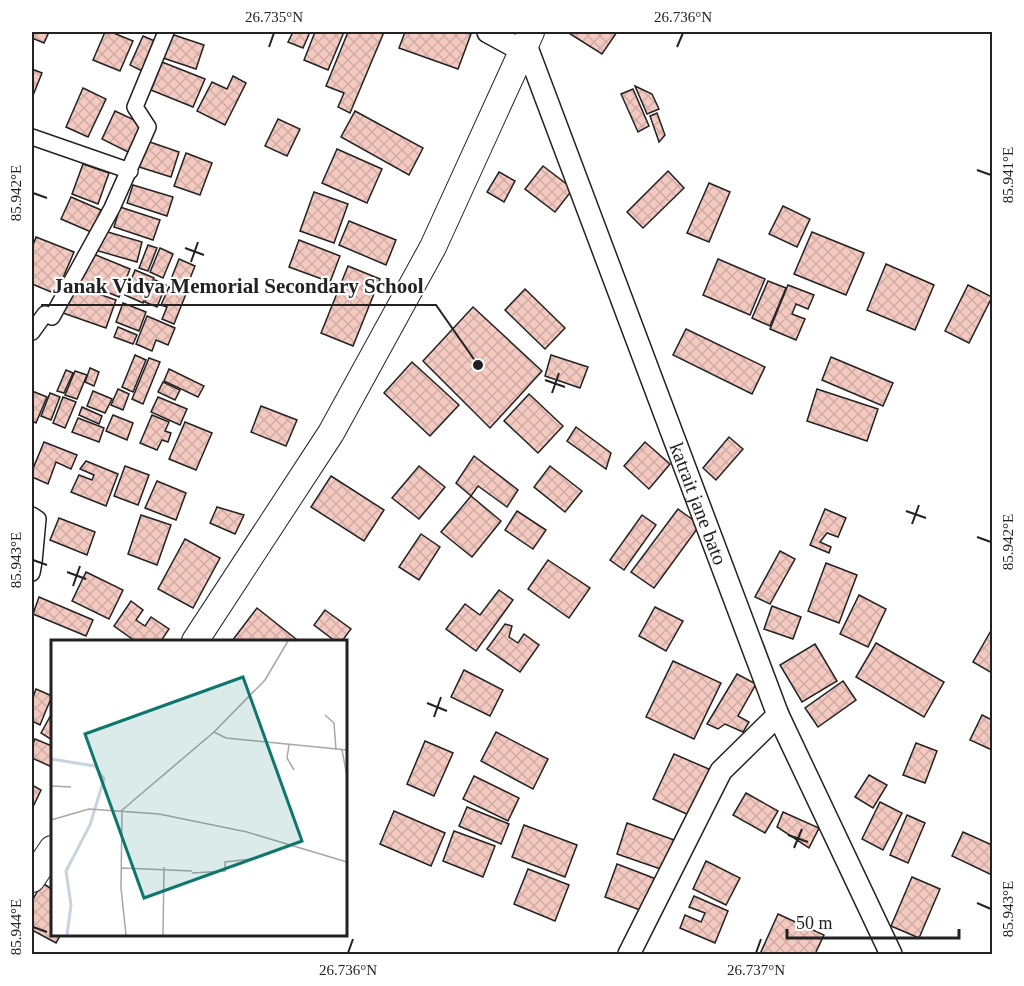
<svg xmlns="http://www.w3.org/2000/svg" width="1024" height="986" viewBox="0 0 1024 986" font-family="'Times New Roman',serif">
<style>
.building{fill:url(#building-cross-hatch);stroke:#222;stroke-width:1.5}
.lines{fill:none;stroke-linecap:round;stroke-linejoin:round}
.pedestrian-casing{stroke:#222;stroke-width:18}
.minor-casing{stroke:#222;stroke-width:24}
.tertiary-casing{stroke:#222;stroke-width:28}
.pedestrian{stroke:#fff;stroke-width:15}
.minor{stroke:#fff;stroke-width:21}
.tertiary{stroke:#fff;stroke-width:26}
.ticks{fill:none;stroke:#222;stroke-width:2}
.labels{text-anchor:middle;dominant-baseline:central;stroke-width:4.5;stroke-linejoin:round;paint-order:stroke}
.street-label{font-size:20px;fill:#222;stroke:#fff}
.inset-river{fill:none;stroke:#c7d3dd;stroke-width:3}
.inset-road{fill:none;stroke:#a7a7a7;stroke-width:1.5}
.view{fill:#0f766e;fill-opacity:0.15;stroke:#0f766e;stroke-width:3}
.inset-edge{fill:none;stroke:#222;stroke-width:3}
.leader{fill:none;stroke:#222;stroke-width:2}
.callout-dot{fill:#222;stroke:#fff;stroke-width:2}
.callout-label{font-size:21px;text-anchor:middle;font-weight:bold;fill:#222;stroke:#fff;stroke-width:4.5;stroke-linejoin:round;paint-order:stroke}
.neatline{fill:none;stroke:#222;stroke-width:2}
.ticks-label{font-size:15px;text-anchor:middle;fill:#222}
</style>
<defs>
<pattern id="building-cross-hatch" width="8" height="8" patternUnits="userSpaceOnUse" patternTransform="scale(1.5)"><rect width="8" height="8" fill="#f3c9c0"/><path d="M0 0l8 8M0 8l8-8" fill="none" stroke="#d0aca5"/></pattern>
</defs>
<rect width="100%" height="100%" fill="#fff"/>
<g class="building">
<path d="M32 32H49L44 43 32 38Z"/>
<path d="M105 32H111L133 41 120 71 93 60Z"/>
<path d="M293 32H310L303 48 288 42Z"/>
<path d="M315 32H344L328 70 304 60Z"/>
<path d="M348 32H384L350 113 338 107 344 93 326 86Z"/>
<path d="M405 32H463L471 34 458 69 399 48Z"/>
<path d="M567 32H617L602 54Z"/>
<path d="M168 33 204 45 196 69 160 57Z"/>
<path d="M143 36 157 42 144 72 130 65Z"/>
<path d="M162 62 205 79 193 107 151 90Z"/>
<path d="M32 69 42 73 32 98Z"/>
<path d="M233 76 246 83 225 125 197 111 212 82 227 89Z"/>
<path d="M635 86 652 94 659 109 647 114Z"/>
<path d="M83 88 106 99 88 137 66 127Z"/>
<path d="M633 89 649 126 638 132 621 94Z"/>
<path d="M115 111 145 125 132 154 102 139Z"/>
<path d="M355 111 423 148 409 175 341 137Z"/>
<path d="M657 113 665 135 659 142 650 116Z"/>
<path d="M278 119 300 129 287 156 265 146Z"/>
<path d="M144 140 179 152 171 177 136 166Z"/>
<path d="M337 149 382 169 367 203 322 183Z"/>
<path d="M186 153 212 163 200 195 174 186Z"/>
<path d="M83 164 109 173 98 204 72 194Z"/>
<path d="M543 166 573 189 555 212 525 189Z"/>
<path d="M668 171 684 188 643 228 627 212Z"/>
<path d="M499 172 515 181 504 202 487 192Z"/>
<path d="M709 183 730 192 709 242 687 233Z"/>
<path d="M133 185 173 197 167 216 127 203Z"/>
<path d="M314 192 348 204 334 243 300 231Z"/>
<path d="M71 197 101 210 91 232 61 219Z"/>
<path d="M783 206 810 219 797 247 769 234Z"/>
<path d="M120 207 160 220 153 240 114 227Z"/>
<path d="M349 221 396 240 386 265 339 245Z"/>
<path d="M101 230 142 242 137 262 95 250Z"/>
<path d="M812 232 864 253 846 295 794 274Z"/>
<path d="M36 237 74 252 56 294 32 284V248Z"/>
<path d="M299 240 340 256 330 282 289 267Z"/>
<path d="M148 245 157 248 148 271 139 268Z"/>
<path d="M160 248 173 254 163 278 150 272Z"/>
<path d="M91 253 130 269 119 297 80 281Z"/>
<path d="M179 259 195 266 187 286 171 279Z"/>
<path d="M718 259 765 279 750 315 703 295Z"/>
<path d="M886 264 934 285 915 330 867 310Z"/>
<path d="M348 266 380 279 353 346 321 333Z"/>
<path d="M135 270 154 278 143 303 125 295Z"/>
<path d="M155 280 166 285 157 307 145 302Z"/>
<path d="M768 281 786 288 770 326 752 318Z"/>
<path d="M73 285 116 300 106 328 63 313Z"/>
<path d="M788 285 814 295 808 309 796 304 792 314 805 319 796 340 770 329Z"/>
<path d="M968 285 992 297 969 343 945 331Z"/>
<path d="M169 287 186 294 174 324 162 319 167 307 161 305Z"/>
<path d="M525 289 565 328 545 349 505 310Z"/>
<path d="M123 303 146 312 139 331 116 322Z"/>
<path d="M473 307 542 371 490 428 423 361Z"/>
<path d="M147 316 175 328 168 345 156 340 152 351 136 344Z"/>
<path d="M118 327 137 335 133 344 114 337Z"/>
<path d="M686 329 765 367 752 394 673 355Z"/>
<path d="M135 355 146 360 133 392 122 387Z"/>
<path d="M551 355 588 367 580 388 545 376Z"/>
<path d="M831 357 893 383 883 406 822 380Z"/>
<path d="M149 358 160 362 143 404 132 399Z"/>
<path d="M412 362 459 405 430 436 384 393Z"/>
<path d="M90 368 99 372 94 386 85 382Z"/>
<path d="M169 369 204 386 198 397 164 381Z"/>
<path d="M66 370 73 373 64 393 57 391Z"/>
<path d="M75 371 87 375 77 399 65 395Z"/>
<path d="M163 382 180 390 175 400 158 392Z"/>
<path d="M118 389 129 394 123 410 111 405Z"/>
<path d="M817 389 878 409 867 441 807 421Z"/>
<path d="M32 391 47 397 36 423 32 421Z"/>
<path d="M93 391 112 399 105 413 87 406Z"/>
<path d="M50 393 60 397 51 420 41 416Z"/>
<path d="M529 394 563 426 538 453 504 421Z"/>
<path d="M63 397 76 402 65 428 53 423Z"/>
<path d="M158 397 187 409 180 425 151 412Z"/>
<path d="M261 406 297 420 286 446 251 432Z"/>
<path d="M82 407 102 416 99 424 79 415Z"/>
<path d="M113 415 133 423 127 440 106 431Z"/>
<path d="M152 415 169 422 165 431 171 433 168 442 162 440 157 450 140 443Z"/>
<path d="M78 418 104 428 99 442 72 432Z"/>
<path d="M185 422 212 433 196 470 169 459Z"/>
<path d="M576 427 611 453 606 469 567 441Z"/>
<path d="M729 437 743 449 716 480 703 468Z"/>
<path d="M44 442 77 455 71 469 56 462 48 484 32 477V471Z"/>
<path d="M645 442 670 464 649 489 624 466Z"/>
<path d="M474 456 518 490 507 507 478 486 471 496 456 483Z"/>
<path d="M86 461 118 474 106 506 71 492 79 475 92 480 94 475 80 469Z"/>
<path d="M125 466 149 475 138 505 114 496Z"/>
<path d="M419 466 445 487 419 519 392 498Z"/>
<path d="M550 466 582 491 565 512 534 487Z"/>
<path d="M331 476 384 510 364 541 311 507Z"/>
<path d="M157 481 186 493 176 520 145 508Z"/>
<path d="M471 496 501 521 472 557 441 532Z"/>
<path d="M217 507 244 515 235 534 210 523Z"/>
<path d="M678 509 700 525 654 588 631 572Z"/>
<path d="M825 509 846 518 838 537 827 533 820 542 831 547 829 553 810 545Z"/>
<path d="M517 511 546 530 533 549 505 530Z"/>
<path d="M141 515 171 525 157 565 128 554Z"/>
<path d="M642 515 656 525 624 570 610 560Z"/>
<path d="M59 518 95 532 87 555 50 540Z"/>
<path d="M421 534 440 547 419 580 399 567Z"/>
<path d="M185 539 220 558 193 608 158 589Z"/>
<path d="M780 551 795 559 770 604 755 597Z"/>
<path d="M548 560 590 588 569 618 528 589Z"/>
<path d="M826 563 857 575 839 623 808 611Z"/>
<path d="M86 572 123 590 109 619 72 601Z"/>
<path d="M499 590 513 600 476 651 446 629 465 604 480 615Z"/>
<path d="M859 595 886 609 868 647 840 634Z"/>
<path d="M39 597 93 620 86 636 33 614Z"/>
<path d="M131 601 143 610 136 620 145 626 151 617 169 629 161 641H135L114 626Z"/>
<path d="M772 606 801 617 793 639 764 629Z"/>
<path d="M655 607 683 621 666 651 639 636Z"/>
<path d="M257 608 296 639 294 641H232Z"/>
<path d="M325 610 351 629 342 641H335L314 625Z"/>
<path d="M505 624 512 626 509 637 518 643 524 634 539 645 520 672 487 649Z"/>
<path d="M992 629V673L973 662Z"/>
<path d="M876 643 944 682 924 717 856 677Z"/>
<path d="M815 644 837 681 802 702 780 665Z"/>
<path d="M673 661 721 683 694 739 646 717Z"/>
<path d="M464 670 503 690 490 716 451 697Z"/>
<path d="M737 674 756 684 738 716 749 722 743 732 725 724 718 729 707 724Z"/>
<path d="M843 681 856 700 818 727 805 708Z"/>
<path d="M36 689 52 696 40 725 32 721V700Z"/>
<path d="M52 713V740L41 733Z"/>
<path d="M982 715 992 720V750L970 740Z"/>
<path d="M496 732 548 759 533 789 481 761Z"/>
<path d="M35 739 52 746V767L32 758V746Z"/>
<path d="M425 741 453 753 434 796 407 784Z"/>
<path d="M916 743 937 751 925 783 903 775Z"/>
<path d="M674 754 718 773 698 819 653 799Z"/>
<path d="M869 775 887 785 873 808 855 797Z"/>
<path d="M474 776 519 798 508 821 463 799Z"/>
<path d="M32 785 41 790 32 809Z"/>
<path d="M746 793 778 811 765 833 733 815Z"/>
<path d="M880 802 902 813 883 850 862 839Z"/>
<path d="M467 807 509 824 501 844 459 826Z"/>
<path d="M394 811 445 833 431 866 380 844Z"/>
<path d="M783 812 819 828 809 848 777 827Z"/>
<path d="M907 815 925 823 908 863 890 855Z"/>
<path d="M627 823 688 845 678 875 617 854Z"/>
<path d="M524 825 577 845 565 877 512 857Z"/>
<path d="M454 831 495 846 483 877 443 861Z"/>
<path d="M963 832 992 845V875L952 856Z"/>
<path d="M706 861 740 878 726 905 693 889Z"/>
<path d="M617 864 664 882 651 914 605 897Z"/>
<path d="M528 869 569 885 555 921 514 904Z"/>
<path d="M912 877 940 889 919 938 891 926Z"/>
<path d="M42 883 52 889V934H61L56 943 32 930V901Z"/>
<path d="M694 896 728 911 715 943 680 928 685 915 701 922 705 913 689 907Z"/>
<path d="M778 914 824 935 815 954H760Z"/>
</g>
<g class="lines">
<g class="pedestrian-casing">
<g id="pedestrian">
<path d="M32 137 130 171"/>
<path d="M52 317 112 208 148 127 135 107 166 32"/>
<path d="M32 332 45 314"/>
<path d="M32 515 38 519 34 562 32 573"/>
</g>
</g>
<g class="minor-casing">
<g id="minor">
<path d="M488 32 523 51"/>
<path id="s1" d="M526 45 778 715 891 954"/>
<path d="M629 954 721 771 778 715"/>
</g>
</g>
<g class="tertiary-casing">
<g id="tertiary">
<path d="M195 641 331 433 433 247 531 32"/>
<path d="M32 879 52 849"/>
</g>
</g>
<use href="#pedestrian" class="pedestrian"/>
<use href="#minor" class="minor"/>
<use href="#tertiary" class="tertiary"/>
</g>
<path class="ticks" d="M269 47 274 33M677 47 683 33M977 170 991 175M33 193 47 198M185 248 204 255M191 262 198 242M545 380 565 387M552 393 559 373M906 511 926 518M912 524 919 505M977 537 991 542M33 560 47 565M67 572 86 579M73 586 80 566M427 703 447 711M434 717 441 697M788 835 808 842M794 848 802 829M977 903 991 909M33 927 47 932M348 953 353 939M756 953 761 939"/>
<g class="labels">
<g class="street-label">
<text stroke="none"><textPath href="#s1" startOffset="490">katrait jane bato</textPath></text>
</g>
</g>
<g transform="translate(51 640)">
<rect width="296" height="296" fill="#fff"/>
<path class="inset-river" d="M0 119 44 126 53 139 39 185 15 231 20 265 16 295"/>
<path class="inset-road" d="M274 75 283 83 285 110M163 92 175 98 296 110M238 105 236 118 243 130M291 110 296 136M0 146 20 147M70 171 163 92 214 40 237 1M71 171 70 248 75 295M0 180 38 169 108 174 196 192 296 222M71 228 141 231M141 233 174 231V222L201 219M112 295 113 227"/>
<path class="view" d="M192 37 251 201 93 258 34 94Z"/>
<rect width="296" height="296" class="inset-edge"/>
</g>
<path class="leader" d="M478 365L436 305H41"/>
<circle class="callout-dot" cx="478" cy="365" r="6"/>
<g class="callout-label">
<text x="238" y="293">Janak Vidya Memorial Secondary School</text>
</g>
<rect width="1024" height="986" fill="none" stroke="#ffffff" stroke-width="66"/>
<path d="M787 929v9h172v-9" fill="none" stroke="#222222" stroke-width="3"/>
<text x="796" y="929" font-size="18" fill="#222222" stroke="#ffffff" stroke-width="4.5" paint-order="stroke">50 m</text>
<rect x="33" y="33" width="958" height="920" class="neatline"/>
<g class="ticks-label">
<text x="274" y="22">26.735°N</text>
<text x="683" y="22">26.736°N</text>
<text transform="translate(1008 175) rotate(-90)" y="5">85.941°E</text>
<text transform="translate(16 193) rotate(-90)" y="5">85.942°E</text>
<text transform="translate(1008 542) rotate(-90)" y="5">85.942°E</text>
<text transform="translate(16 560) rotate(-90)" y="5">85.943°E</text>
<text transform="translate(1008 909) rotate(-90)" y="5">85.943°E</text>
<text transform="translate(16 927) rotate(-90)" y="5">85.944°E</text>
<text x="348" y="975">26.736°N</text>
<text x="756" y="975">26.737°N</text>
</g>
</svg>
